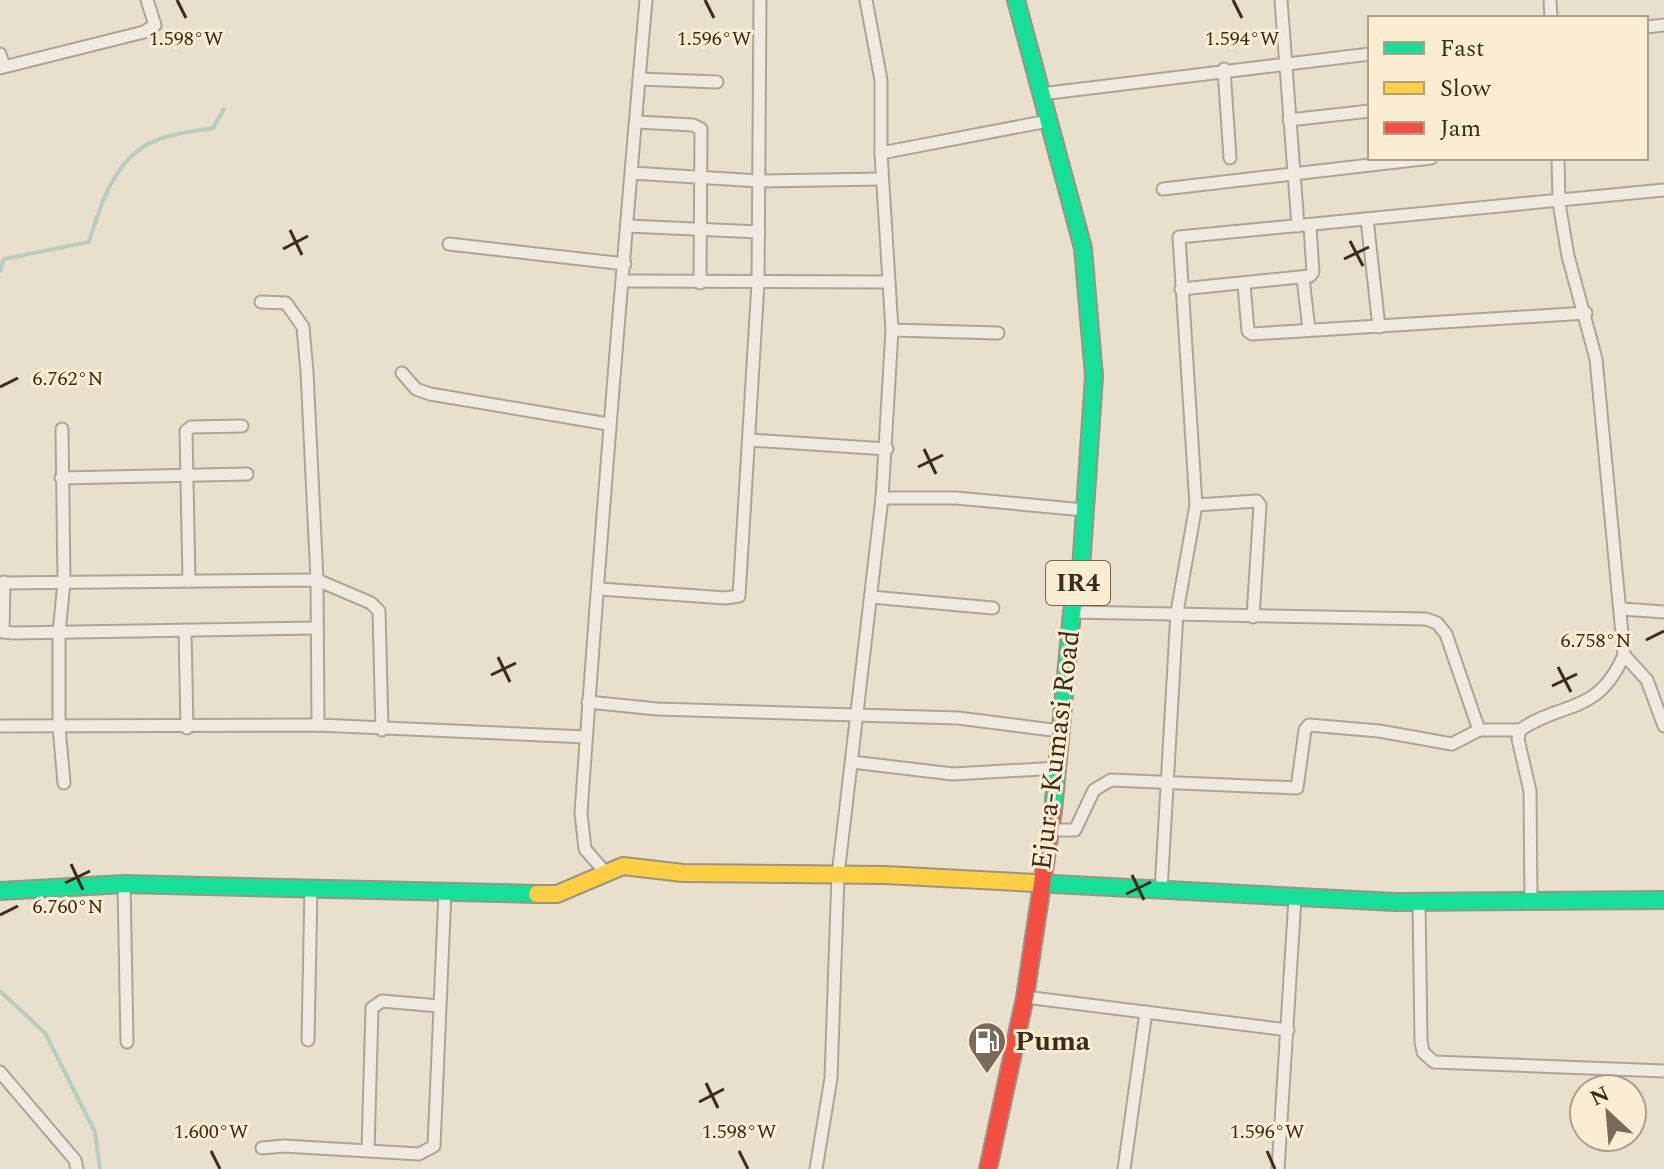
<svg xmlns="http://www.w3.org/2000/svg" width="1664" height="1169" viewBox="0 0 1664 1169" font-family="Spectral,serif">
<style>
.lines{fill:none;stroke-linecap:round;stroke-linejoin:round}
.stream{stroke:#b8cdc0;stroke-width:4}
.street-casing{stroke:#ada496;stroke-width:15}
.fast-casing{stroke:#9d9385;stroke-width:20}
.slow-casing{stroke:#9d9385;stroke-width:20}
.jam-casing{stroke:#9d9385;stroke-width:20}
.street{stroke:#efe9df;stroke-width:11}
.fast{stroke:#16e098;stroke-width:16}
.slow{stroke:#ffcf43;stroke-width:16}
.jam{stroke:#f24e42;stroke-width:16}
.ticks{fill:none;stroke:#3d2b1c;stroke-width:3}
.labels{text-anchor:middle;dominant-baseline:central;stroke-width:6;stroke-linejoin:round;paint-order:stroke}
.shield{fill:#faedd2;stroke:#766553;stroke-width:2}
.shield-label{font-size:26px;font-weight:bold;fill:#3d2b1c}
.street-label{font-size:28px;fill:#3d2b1c;stroke:#faedd2}
.poi-label{font-size:28px;font-weight:bold;fill:#3d2b1c;stroke:#faedd2;text-anchor:start}
.ticks-label{font-size:20px;text-anchor:middle;fill:#3d2b1c;stroke:#faedd2;stroke-width:6;stroke-linejoin:round;paint-order:stroke}
</style>
<rect width="100%" height="100%" fill="#e8dfcc"/>
<g class="lines">
<g class="stream">
<path d="M0 271 4 259 89 242C100 205 116 155 157 140 174 133 195 131 213 128L224 109"/>
<path d="M0 991 45 1033 95 1132 100 1169"/>
</g>
<g class="street-casing">
<g id="street">
<path d="M866 0 881 80V153L892 330 882 498"/>
<path d="M1281 0 1298 226"/>
<path d="M1550 0 1551 18"/>
<path d="M1646 27 1664 25"/>
<path d="M0 54 4 66"/>
<path d="M0 68 144 32 155 25 147 0"/>
<path d="M1224 69 1230 158"/>
<path d="M639 79 717 82"/>
<path d="M1041 94 1370 54"/>
<path d="M1289 120 1370 111"/>
<path d="M637 122 693 125 701 129 700 283"/>
<path d="M881 153 1048 121"/>
<path d="M632 173 759 181 882 179"/>
<path d="M1163 189 1431 158"/>
<path d="M1367 219 1379 327"/>
<path d="M628 226 759 232"/>
<path d="M449 244 625 264"/>
<path d="M1303 278 1309 330"/>
<path d="M624 281 888 282"/>
<path d="M1244 285 1248 331 1252 334 1586 313"/>
<path d="M1181 289 1310 276 1313 272 1310 227"/>
<path d="M261 302 286 303 303 327 307 372 317 580 318 725"/>
<path d="M892 330 998 333"/>
<path d="M402 373 416 389 430 394 608 424"/>
<path d="M62 429 64 582 59 633V727L64 783"/>
<path d="M749 440 887 449"/>
<path d="M61 478 247 474"/>
<path d="M1196 505 1257 501 1260 505 1253 617"/>
<path d="M189 581 186 431 191 427 242 426"/>
<path d="M4 582 3 632 14 633 316 628"/>
<path d="M0 583 317 580 371 603 379 611 382 730"/>
<path d="M600 589 725 598 739 596 758 283 760 0"/>
<path d="M871 597 993 608"/>
<path d="M1622 609 1664 612"/>
<path d="M1072 612 1426 619 1437 623 1446 634 1479 730"/>
<path d="M185 630 187 728"/>
<path d="M1624 655 1647 680 1664 726"/>
<path d="M588 702 657 709 958 718 1060 731"/>
<path d="M0 726 318 725 586 737"/>
<path d="M852 762 953 774 1058 768"/>
<path d="M1051 830H1075L1094 790 1111 780 1297 788 1305 730 1309 725 1379 731 1452 744 1479 730H1520"/>
<path d="M605 872 585 849 581 813C600 542 622 271 646 0"/>
<path d="M124 884 127 1042"/>
<path d="M1161 891 1177 612 1196 505 1179 237 1664 190"/>
<path d="M1531 901 1530 791 1518 739 1520 730C1564 700 1597 716 1624 655L1596 359 1568 256 1559 203 1558 158"/>
<path d="M1419 902 1421 1041 1423 1052 1434 1062 1664 1071"/>
<path d="M1025 997 1288 1030"/>
<path d="M308 1040 311 888"/>
<path d="M0 1072 75 1160 77 1169"/>
<path d="M262 1148 284 1146 419 1154 434 1146 445 892"/>
<path d="M368 1150 372 1008 382 1001 439 1006"/>
<path d="M816 1169 831 1078 838 875 882 498H956L1084 510"/>
<path d="M1124 1169 1146 1012"/>
<path d="M1278 1169 1295 898"/>
</g>
</g>
<g class="fast-casing">
<g id="fast">
<path d="M1016 0 1083 248 1094 376 1081 569 1072 612 1053 811"/>
<path d="M1035 883 1395 902 1664 900"/>
<path d="M0 891 124 884 537 894"/>
</g>
</g>
<g class="slow-casing">
<path id="slow" d="M537 894H557L623 866 683 873 885 875 1035 883"/>
</g>
<g class="jam-casing">
<path id="jam" d="M988 1169 1025 997 1053 811"/>
</g>
<use href="#street" class="street"/>
<use href="#fast" class="fast"/>
<use href="#slow" class="slow"/>
<use href="#jam" class="jam"/>
</g>
<path class="ticks" d="M177 0 186 18M705 0 714 18M1233 0 1242 18M290 230 302 255M1350 241 1363 266M283 249 308 236M1344 259 1369 247M0 387 18 378M924 449 936 474M918 467 943 455M1646 640 1664 631M498 657 510 682M1558 667 1571 692M491 675 516 663M1552 686 1577 674M71 864 83 890M1132 875 1144 900M65 883 90 871M1126 894 1151 882M0 915 18 906M706 1083 718 1108M699 1102 724 1089M211 1151 220 1169M739 1151 748 1169M1267 1151 1275 1169"/>
<defs>
<g id="fuel-pin" transform="scale(2)"><path d="M0 17L-7.5 6A9.5 9.5 0 1 1 7.5 6Z" fill="#796a5a" stroke="#faedd2"/><path d="M-5.5-6h7V0h2V4h1.3V-2.5L3-4.5l.8-.8L6-3V5H2.5V1h-1V6h-7ZM-4.2-4.7v3.2H.2V-4.7Z" fill="#fff"/></g>
</defs>
<g fill-rule="evenodd">
<use href="#fuel-pin" x="987" y="1041"/>
</g>
<g class="labels">
<rect class="shield" x="1046" y="561" width="64" height="44" rx="6"/>
<g class="shield-label">
<text x="1078" y="583">IR4</text>
</g>
<g class="street-label">
<text transform="translate(1056 750) rotate(-83)">Ejura-Kumasi Road</text>
</g>
<g class="poi-label">
<text x="1015" y="1041">Puma</text>
</g>
</g>
<g class="ticks-label">
<text x="186" y="45">1.598°W</text>
<text x="714" y="45">1.596°W</text>
<text x="1242" y="45">1.594°W</text>
<text x="68" y="385">6.762°N</text>
<text x="1596" y="647">6.758°N</text>
<text x="68" y="913">6.760°N</text>
<text x="211" y="1138">1.600°W</text>
<text x="739" y="1138">1.598°W</text>
<text x="1267" y="1138">1.596°W</text>
</g>
<rect x="1368" y="16" width="280" height="144" fill="#faedd2" stroke="#ae9f89" stroke-width="2"/>
<rect x="1384" y="42" width="40" height="12" fill="#16e098" stroke="#ae9f89" stroke-width="2"/>
<text x="1440" y="56" font-size="24" fill="#3d2b1c">Fast</text>
<rect x="1384" y="82" width="40" height="12" fill="#ffcf43" stroke="#ae9f89" stroke-width="2"/>
<text x="1440" y="96" font-size="24" fill="#3d2b1c">Slow</text>
<rect x="1384" y="122" width="40" height="12" fill="#f24e42" stroke="#ae9f89" stroke-width="2"/>
<text x="1440" y="136" font-size="24" fill="#3d2b1c">Jam</text>
<g transform="translate(1608 1113) rotate(334)"><circle r="38" fill="#faedd2" stroke="#ae9f89" stroke-width="2"/>
<path d="M0-6L14 30L0 20L-14 30Z" fill="#796a5a"/>
<text y="-12" font-size="22" font-weight="bold" text-anchor="middle" fill="#3d2b1c">N</text>
</g>
</svg>
